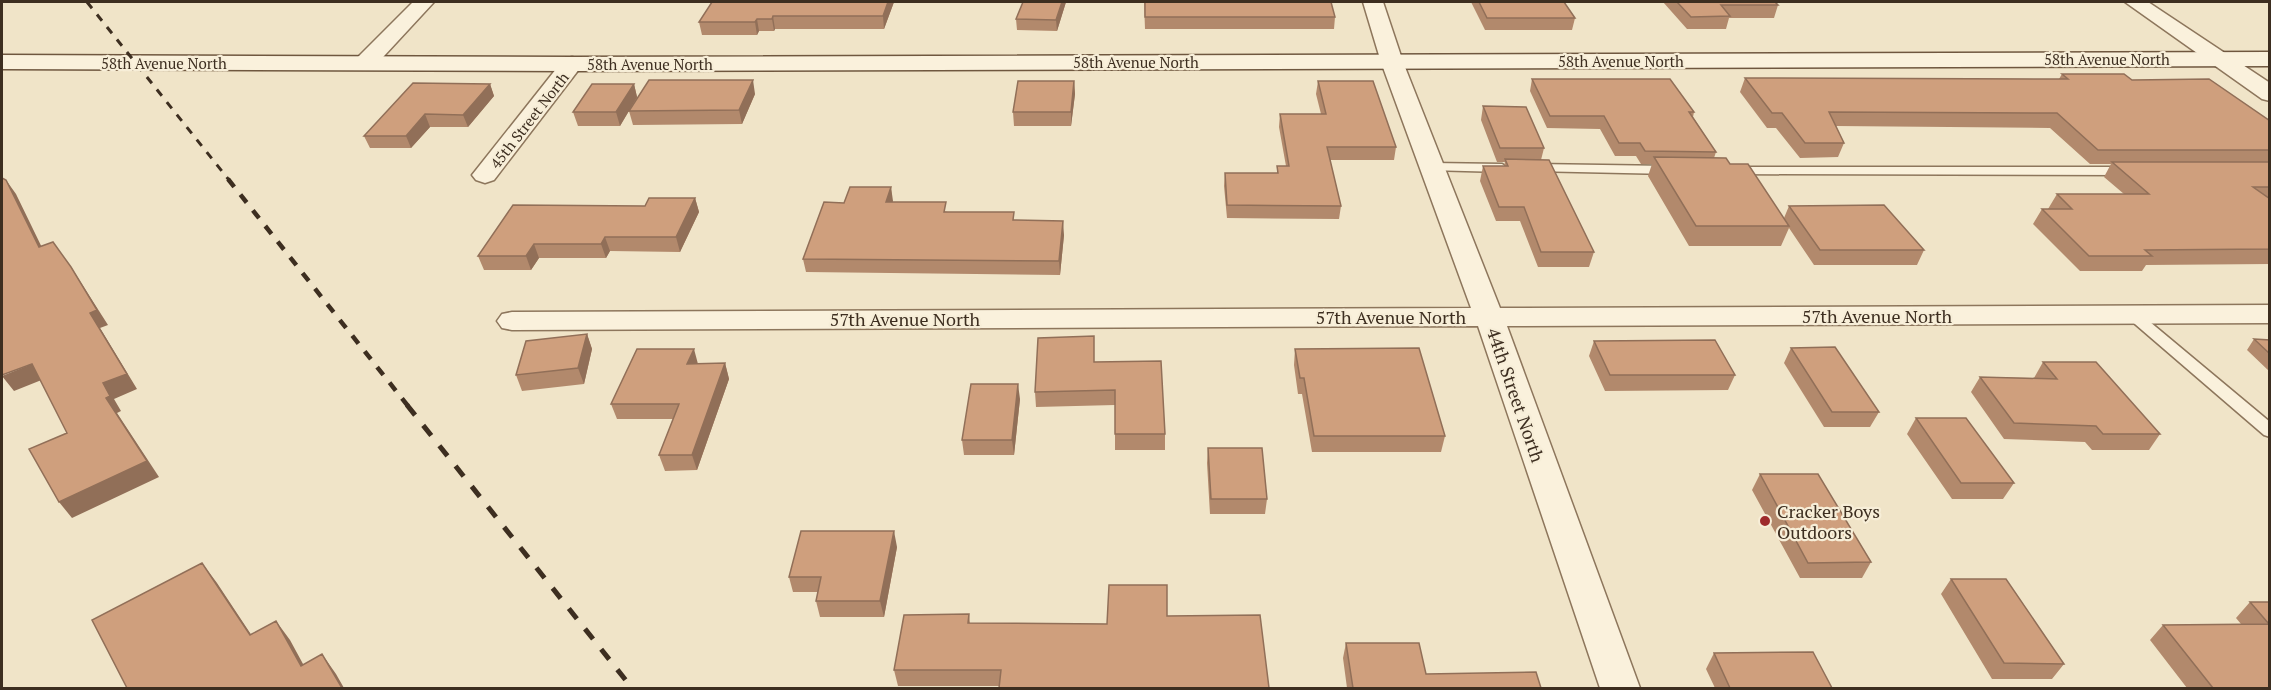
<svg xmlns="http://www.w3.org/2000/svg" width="2271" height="690" font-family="'PT Serif',serif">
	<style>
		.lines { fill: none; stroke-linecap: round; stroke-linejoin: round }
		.lane-casing { stroke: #8d765c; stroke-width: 3 }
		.street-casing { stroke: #8d765c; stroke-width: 3 }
		.secondary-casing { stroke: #6f573f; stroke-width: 3 }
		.lane { fill: #faf1dc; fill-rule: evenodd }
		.street { fill: #faf1dc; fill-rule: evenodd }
		.secondary { fill: #faf1dc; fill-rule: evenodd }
		.rail-far2 { stroke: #3d2e20; stroke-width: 3; stroke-dasharray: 8 8; stroke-linecap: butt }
		.rail-far1 { stroke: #3d2e20; stroke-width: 4.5; stroke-dasharray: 10 10; stroke-linecap: butt }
		.rail { stroke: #3d2e20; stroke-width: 5; stroke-dasharray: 13 13; stroke-linecap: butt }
		.wall { fill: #b2896c }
		.shaded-wall { fill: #916f58 }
		.building { fill: #cf9f7d; stroke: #916f58; stroke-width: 1.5 }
		.poi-dot { fill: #9e2a2b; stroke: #f7eed8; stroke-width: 2 }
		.labels { text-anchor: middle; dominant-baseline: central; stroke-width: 4.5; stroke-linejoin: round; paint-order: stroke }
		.far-street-label { font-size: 15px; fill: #3d2e20; stroke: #f7eed8 }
		.street-label { font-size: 18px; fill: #3d2e20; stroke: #f7eed8 }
		.poi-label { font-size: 18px; fill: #3d2e20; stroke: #f7eed8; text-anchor: start }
	</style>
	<rect width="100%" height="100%" fill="#f0e4c8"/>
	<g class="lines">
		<defs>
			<path id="lane" d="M1432 163 1502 164 1508 168 1502 172 1428 170 1426 167Z
				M1535 164 1670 166 1676 170 1670 174 1531 171V165Z
				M1733 167H2126L2132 171 2126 175 1729 174V168Z
				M2133 310 2138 312 2270 422V437L2264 435 2128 318 2126 315 2128 312Z"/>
			<path id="street" d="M413 2H434L372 69H356L353 64 356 59Z
				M1363 2H1383L1403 62 1500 308 2270 305V323L1507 326 1640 688H1600L1478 326 512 330 502 328 497 321 502 314 512 312 1471 308 1381 62Z
				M2125 2H2148L2270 83V101L2262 99Z
				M572 57 580 59 583 64 494 180 485 183 476 180 472 175 476 170 564 59Z"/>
			<path id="secondary" d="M2270 52V66L572 71 2 69V55L572 57Z"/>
		</defs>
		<use href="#lane" class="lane-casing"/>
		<use href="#street" class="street-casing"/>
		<use href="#secondary" class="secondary-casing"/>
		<use href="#lane" class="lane"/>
		<use href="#street" class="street"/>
		<use href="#secondary" class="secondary"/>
		<path class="rail-far2" d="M87 2 229 180"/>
		<path class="rail-far1" d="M228 179 408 406"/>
		<path class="rail" d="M407 405 632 688"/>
	</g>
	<path class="wall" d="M712 2H894L884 29H775L774 31H759L757 35H702L699 22Z
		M1066 2 1057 31 1017 30 1016 19Z
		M1144 2 1335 17 1334 29H1145Z
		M1471 2H1564L1575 18 1572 30H1485Z
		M1663 2H1775L1778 5 1774 18H1729L1726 29H1687Z
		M2062 74 2132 80 2270 121V264L2146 265 2142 271H2080L2033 224 2042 209H2048L2057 194H2124L2104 177 2111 164H2090L2050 128 1836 126 1844 143 1838 157 1800 158 1776 128H1767L1740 92 1745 78 2059 79Z
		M1532 79 1694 112 1693 117 1716 152 1714 158 1730 164 1784 218 1789 206 1924 250 1917 265H1814L1789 228 1781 246H1689L1648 176 1652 164H1641L1636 156H1615L1600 129 1547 128 1530 91Z
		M1074 81 1075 94 1071 126H1014L1013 112Z
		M1318 81 1396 147 1394 160H1330L1341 206 1339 219 1227 218 1224 186 1225 173H1277V166H1286L1279 127 1280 114H1321L1316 94Z
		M490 84 494 96 468 127H430L411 148H370L364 136Z
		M634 84 637 97 755 94 742 124 633 125 629 111 620 126H578L573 112Z
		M1483 106 1544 148 1541 160 1594 252 1589 267H1538L1520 221H1496L1480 181 1483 166H1504L1505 162H1497L1481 120Z
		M891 187 892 202 948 212 1015 220 1064 235 1060 275 806 272 803 259 844 203Z
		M695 198 699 212 680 252 610 251 606 258H539L531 270H484L478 256 645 206Z
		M587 334 592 349 584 384 522 391 516 375Z
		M2254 339 2270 340V372L2247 350Z
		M1594 341 1735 375 1728 390 1605 391 1589 356Z
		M1791 348 1879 412 1870 427H1824L1784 363Z
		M1295 349 1445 436 1441 452H1312L1302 394H1298L1294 365Z
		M1094 362 1165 434V450H1115V405L1036 407 1035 392Z
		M2043 362 2160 434 2149 450H2092L2085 442 2004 439 1971 392 1980 377 2034 378Z
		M725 363 729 379 697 470 665 471 659 455 673 419H617L611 404 698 364Z
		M1020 399 1014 455H964L962 440Z
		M1916 418 2014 483 2003 499H1952L1907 434Z
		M1208 448 1267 499 1265 514H1210L1207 463Z
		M1760 474 1871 562 1862 578H1800L1752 490Z
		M897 547 884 617H820L816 601 818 592H793L789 577Z
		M1951 579 2064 664 2052 679H1992L1941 594Z
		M2250 602H2270V688H2187L2150 640 2163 625 2241 624 2236 618Z
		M969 614 970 623 1107 624 1167 616 999 686H898L894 670Z
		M1346 643 1426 674 1541 688H1347L1343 658Z
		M1714 653 1832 688H1715L1706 669Z"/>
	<path class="shaded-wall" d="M888 2H894L884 29 883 16Z
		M1062 2H1066L1057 31 1056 20Z
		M773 16 775 29 774 31 772 19Z
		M757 19 759 31 757 35 755 22Z
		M753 80 755 94 742 124 739 110Z
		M1074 81 1075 94 1071 126V112Z
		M490 84 494 96 468 127 463 115Z
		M634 84 637 97 620 126 616 112Z
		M425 114 430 127 411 148 406 136Z
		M6 180 16 194 49 262 39 247Z
		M891 187 893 201 888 216 886 202Z
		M695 198 699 212 680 252 676 237Z
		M1063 221 1064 235 1060 275 1059 261Z
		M605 237 610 251 606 258 601 244Z
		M534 244 539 258 531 270 526 256Z
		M71 267 108 325 100 328 137 389 114 399 121 411 117 413 159 477 72 518 59 502 106 398 90 313Z
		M587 334 592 349 584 384 578 368Z
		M694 349 698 364H687Z
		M725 363 729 379 697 470 692 455Z
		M32 364 44 379 14 391 2 376Z
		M1018 384 1020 399 1014 455 1012 440Z
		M894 531 897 547 884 617 880 601Z
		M202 563 217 583 264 654 250 635Z
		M276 621 290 640 315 686 301 666Z
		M322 654 336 674 344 688H342Z"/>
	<path class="building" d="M712 2H888L883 16H773L772 19H757L755 22H699Z
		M1023 2H1062L1056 20 1016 19Z
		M1145 2H1331L1335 17H1145Z
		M1479 2H1564L1575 18H1487Z
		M1677 2H1775L1778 5H1721L1730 16 1691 17Z
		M2062 74H2124L2132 80 2209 79 2270 121V150H2098L2057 113 1829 112 1844 143H1805L1782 113H1772L1745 78 2068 79Z
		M1532 79H1670L1694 112H1689L1716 152 1645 151 1640 143H1619L1604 116H1550Z
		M649 80H753L739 110 629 111Z
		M1018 81H1074L1071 112H1013Z
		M1318 81H1373L1396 147H1327L1341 206 1227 205 1225 173H1278L1277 166H1289L1280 114H1326Z
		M413 83 490 84 463 115 425 114 406 136H364Z
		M592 84H634L616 112H573Z
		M1483 106 1526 107 1544 148H1500Z
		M1654 157 1726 158 1730 164H1748L1789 226H1696Z
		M1505 159 1549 160 1594 252H1541L1524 207H1499L1483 166H1508Z
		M2112 162H2270V187H2253L2270 199V249L2145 250 2152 256H2089L2042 209H2072L2057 194H2149Z
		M2 178 6 180 39 247 53 242 71 267 97 310 90 313 127 374 103 383 110 396 106 398 147 461 59 502 29 449 67 433 32 364 2 375Z
		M850 187H891L886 202H946L944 212H1014L1013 220 1063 221 1059 261 803 259 824 202 844 203Z
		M649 198H695L676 237H605L601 244H534L526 256H478L513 205 645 206Z
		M1884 205 1924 250H1820L1789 206Z
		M587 334 578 368 516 375 526 341Z
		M1094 336V362L1161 361 1165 434H1115V390L1035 392 1038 338Z
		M2254 339 2270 340V354Z
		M1715 340 1735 375H1610L1594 341Z
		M1835 347 1879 412H1832L1791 348Z
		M1419 348 1445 436H1314L1304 378H1300L1295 349Z
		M637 349H694L687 364 725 363 692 455H659L679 404H611Z
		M2043 362H2096L2160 434H2103L2096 426 2014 423 1980 377 2057 379Z
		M971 384H1018L1012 440H962Z
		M1916 418H1966L2014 483H1961Z
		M1208 448H1262L1267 499H1211Z
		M1760 474H1818L1871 562 1808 563Z
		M801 531H894L880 601H816L821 577H789Z
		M202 563 250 635 276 621 301 666 322 654 342 688H127L92 620Z
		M1951 579H2006L2064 664 2004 663Z
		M1109 585H1167V616L1260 615 1269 688H999L1001 670H894L904 615 969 614 968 623 1107 624Z
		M2250 602H2270V688H2213L2163 625 2269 624Z
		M1346 643H1419L1426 674 1536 672 1541 688H1353Z
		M1813 652 1832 688H1730L1714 653Z"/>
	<circle class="poi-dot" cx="1765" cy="521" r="6"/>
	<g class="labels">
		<g class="far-street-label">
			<text x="2107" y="59">58th Avenue North</text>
			<text x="1621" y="61">58th Avenue North</text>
			<text x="1136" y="62">58th Avenue North</text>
			<text x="164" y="63">58th Avenue North</text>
			<text x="650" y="64">58th Avenue North</text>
			<text transform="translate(529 120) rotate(-52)">45th Street North</text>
		</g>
		<g class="street-label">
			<text x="1877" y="316">57th Avenue North</text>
			<text x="1391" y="317">57th Avenue North</text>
			<text x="905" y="319">57th Avenue North</text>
			<text transform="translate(1516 395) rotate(71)">44th Street North</text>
		</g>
		<g class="poi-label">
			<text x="1777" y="511">Cracker Boys<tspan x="1777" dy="21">Outdoors</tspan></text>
		</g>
	</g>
	<rect width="2271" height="690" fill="none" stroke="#3d2e20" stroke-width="6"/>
</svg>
